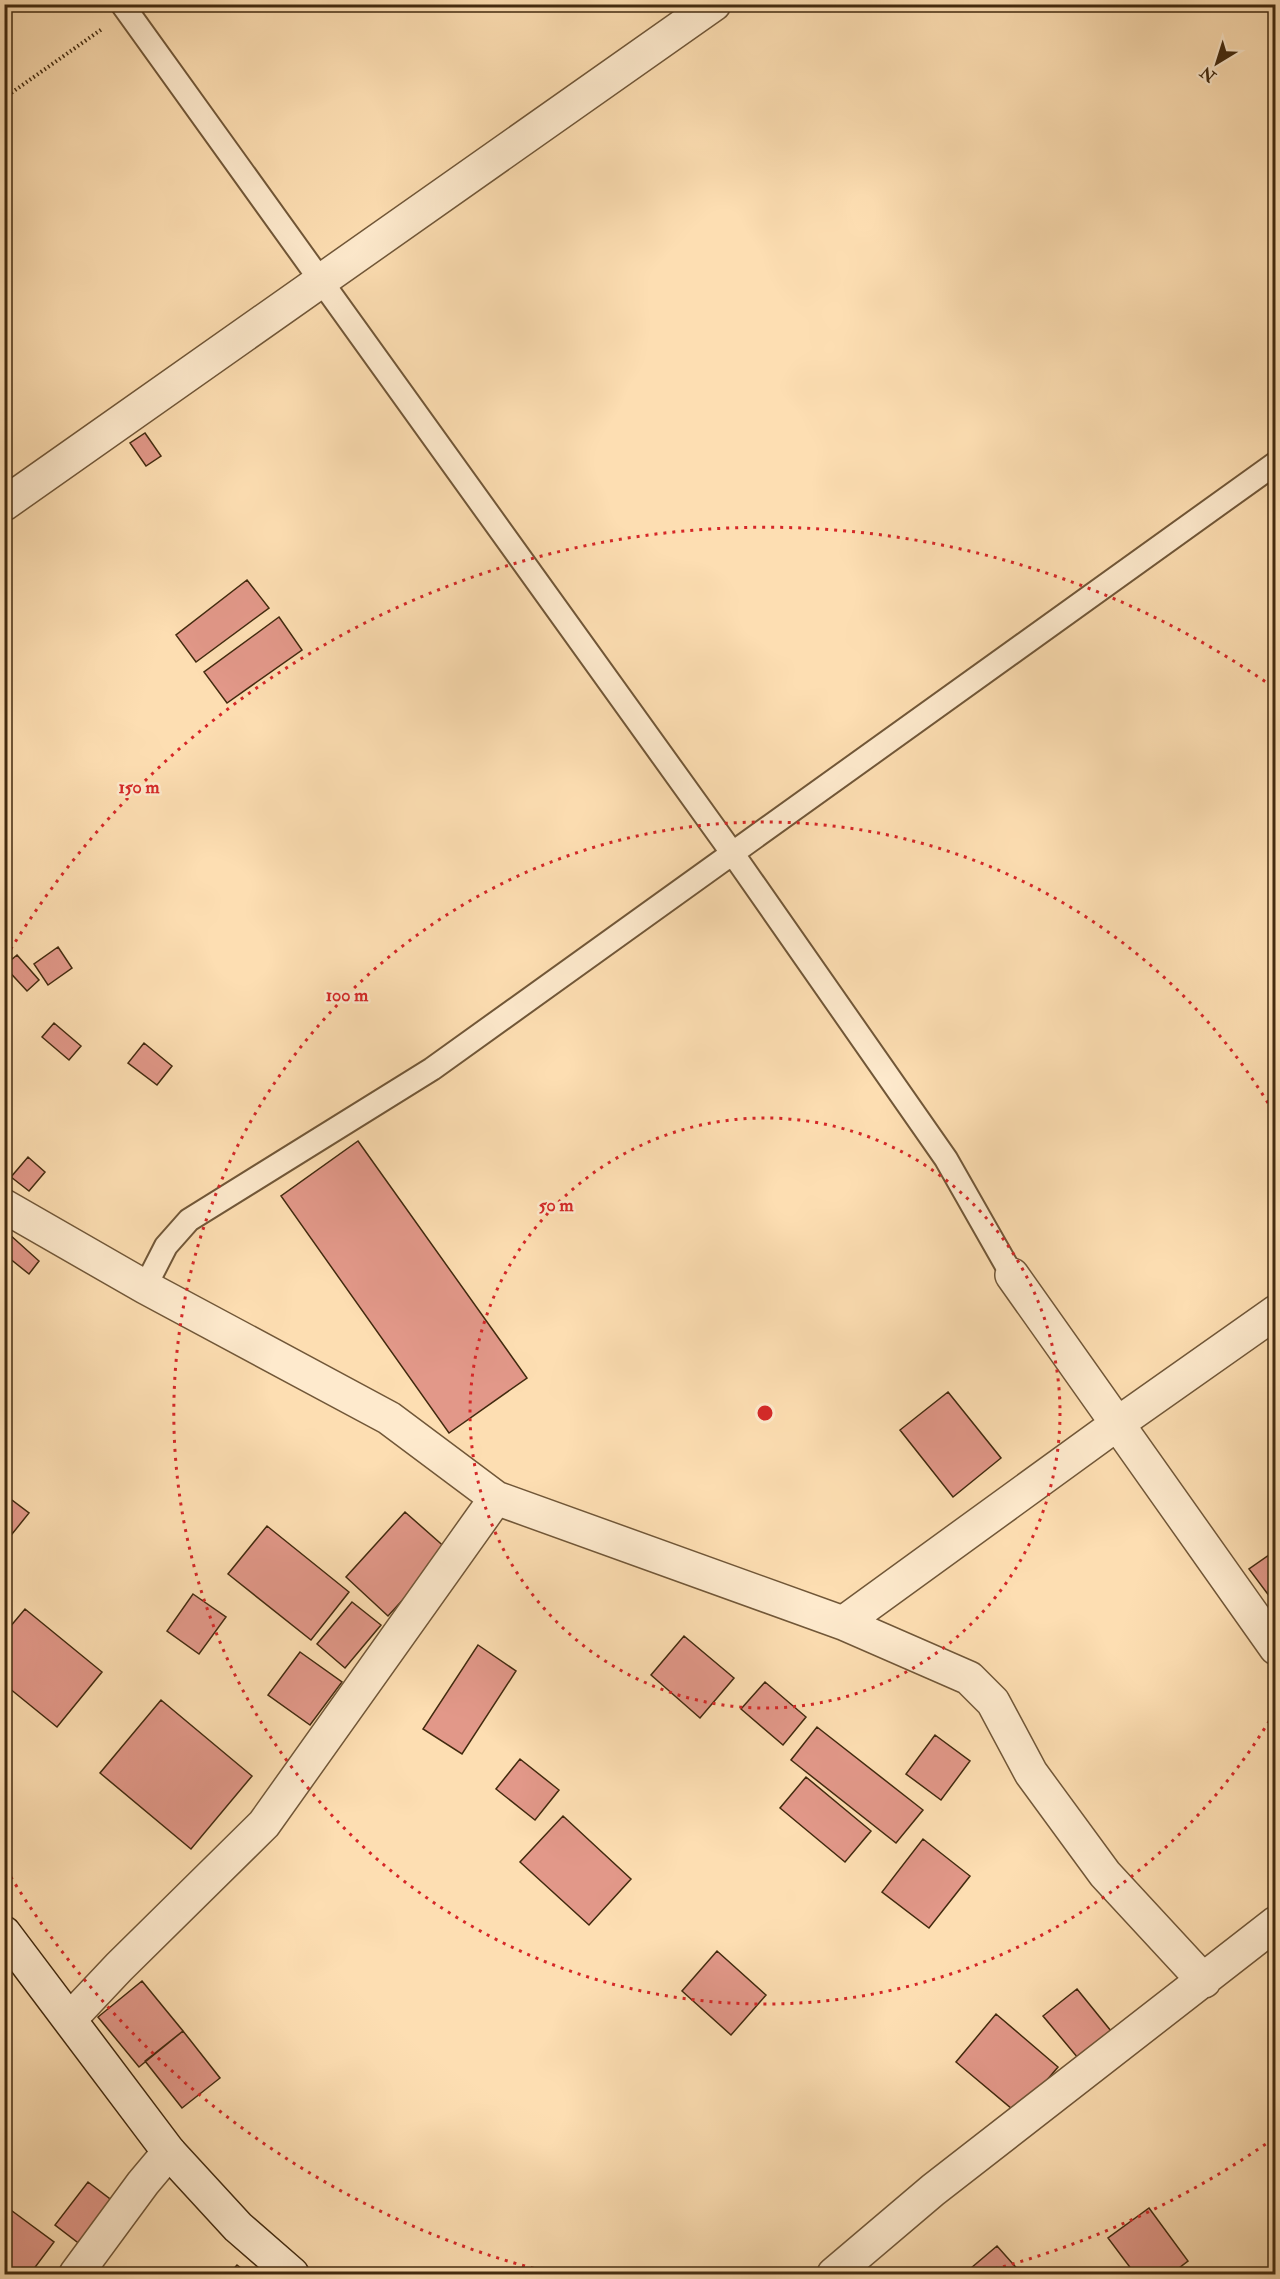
<svg xmlns="http://www.w3.org/2000/svg" width="1280" height="2279" font-family="'IM FELL Double Pica',serif">
	<style>
		.building { fill: #e29889; stroke: #422a0f; stroke-width: 1.5 }
		.lines { fill: none; stroke-linecap: round; stroke-linejoin: round }
		.lane-casing { stroke: #715738; stroke-width: 26 }
		.street-casing { stroke: #715738; stroke-width: 36 }
		.secondary-casing { stroke: #422a0f; stroke-width: 36 }
		.path { stroke: #422a0f; stroke-width: 4; stroke-dasharray: 1.5 3; stroke-linecap: butt }
		.lane { stroke: #feeacd; stroke-width: 22 }
		.street { stroke: #feeacd; stroke-width: 33 }
		.secondary { stroke: #feeacd; stroke-width: 33 }
		.ring { fill: none; stroke: #d62828; stroke-width: 3; stroke-dasharray: 3 6 }
		.centre { fill: #d62828; stroke: #feeacd; stroke-width: 3 }
		.ring-label { font-size: 18px; text-anchor: middle; font-weight: bold; fill: #d62828; stroke: #feeacd; stroke-width: 5; stroke-linejoin: round; paint-order: stroke }
	</style>
	<rect width="100%" height="100%" fill="#fddeb2"/>
	<filter id="stains"><feTurbulence type="fractalNoise" baseFrequency=".00333" numOctaves="4"/><feColorMatrix values="0 0 0 0 .2 0 0 0 0 .09 0 0 0 0 .02 0 0 0 .5 -.17"/></filter>
	<radialGradient id="worn" r=".72"><stop offset=".6" stop-color="#630" stop-opacity="0"/><stop offset="1" stop-color="#630" stop-opacity=".3"/></radialGradient>
	<path class="building" d="M145 433 161 456 146 466 130 443Z
		M247 580 269 608 196 662 176 635Z
		M279 617 302 650 227 703 204 672Z
		M58 947 72 968 48 985 34 964Z
		M17 955 39 980 27 991 4 966Z
		M54 1023 81 1046 69 1060 42 1037Z
		M144 1043 172 1066 157 1085 128 1063Z
		M358 1141 527 1378 449 1433 281 1196Z
		M28 1157 45 1172 29 1191 11 1177Z
		M9 1234 39 1261 29 1274 4 1254V1239Z
		M948 1392 1001 1458 953 1497 900 1430Z
		M4 1494 29 1513 4 1544Z
		M405 1512 448 1550 388 1616 346 1577Z
		M267 1526 349 1592 311 1640 228 1574Z
		M1276 1550V1605L1249 1569Z
		M193 1594 226 1617 199 1654 167 1631Z
		M352 1602 381 1625 345 1668 317 1644Z
		M25 1609 102 1672 57 1727 4 1684V1634Z
		M684 1636 734 1678 700 1718 651 1675Z
		M478 1645 516 1671 462 1754 423 1729Z
		M300 1652 342 1682 310 1725 268 1695Z
		M765 1682 806 1717 783 1745 741 1709Z
		M161 1700 252 1776 191 1849 100 1773Z
		M817 1727 923 1810 896 1843 791 1760Z
		M935 1735 970 1761 941 1800 906 1774Z
		M520 1759 559 1790 535 1820 496 1789Z
		M806 1777 871 1831 845 1862 780 1808Z
		M563 1816 631 1879 589 1925 520 1862Z
		M923 1839 970 1876 929 1928 882 1892Z
		M717 1951 766 1995 731 2035 682 1991Z
		M142 1981 183 2031 139 2067 98 2017Z
		M1077 1989 1111 2031 1078 2058 1043 2016Z
		M996 2014 1058 2067 1018 2114 956 2062Z
		M183 2031 220 2078 182 2108 145 2061Z
		M88 2182 114 2202 81 2245 55 2225Z
		M4 2205 54 2242 30 2274H4Z
		M1149 2208 1188 2261 1171 2274H1135L1108 2238Z
		M997 2246 1022 2274H964Z
		M237 2265 249 2274H229Z"/>
	<g class="lines">
		<defs>
			<path id="lane" d="M122 4 733 854 946 1159 1012 1275
				M145 1287 166 1246 189 1220 432 1069 1276 463"/>
			<path id="street" d="M4 504 714 4
				M4 1206 145 1287 389 1418 496 1498 843 1623 969 1678 993 1702 1031 1773 1105 1874 1204 1981
				M1012 1275 1276 1648
				M843 1623 1117 1424 1276 1312
				M70 2019 119 1967 264 1824 496 1498
				M76 2274 143 2183 169 2152
				M834 2274 933 2190 1276 1923"/>
			<path id="secondary" d="M4 1933 169 2152 238 2227 292 2274"/>
		</defs>
		<use href="#lane" class="lane-casing"/>
		<use href="#street" class="street-casing"/>
		<use href="#secondary" class="secondary-casing"/>
		<path class="path" d="M4 98 102 29"/>
		<use href="#lane" class="lane"/>
		<use href="#street" class="street"/>
		<use href="#secondary" class="secondary"/>
	</g>
	<g class="ring">
		<circle cx="765" cy="1413" r="295"/>
		<path d="M1274 1713A591 591 0 1 1 1274 1113"/>
		<path d="M1273 2139A886 886 0 0 1 979 2273M551 2273A886 886 0 0 1 6 1869M6 957A886 886 0 0 1 1273 687"/>
	</g>
	<circle cx="765" cy="1413" r="9" class="centre"/>
	<g class="ring-label">
		<text x="139" y="793">150 m</text>
		<text x="347" y="1001">100 m</text>
		<text x="556" y="1211">50 m</text>
	</g>
	<rect width="1280" height="2279" fill="none" stroke="#fddeb2" stroke-width="24"/>
	<rect x="6" y="6" width="1268" height="2267" fill="none" stroke="#422a0f" stroke-width="3"/>
	<rect x="12" y="12" width="1256" height="2255" fill="none" stroke="#422a0f" stroke-width="1.5"/>
	<g transform="translate(1217 63) rotate(218)" stroke="#feeacd" stroke-width="4.5" paint-order="stroke">
	<path d="M0-4.5L10 22L0 15L-10 22Z" fill="#422a0f"/>
	<text y="-9" font-size="16" font-weight="bold" text-anchor="middle" fill="#422a0f">N</text>
	</g>
	<rect width="100%" height="100%" filter="url(#stains)"/>
	<rect width="100%" height="100%" fill="url(#worn)"/>
</svg>
